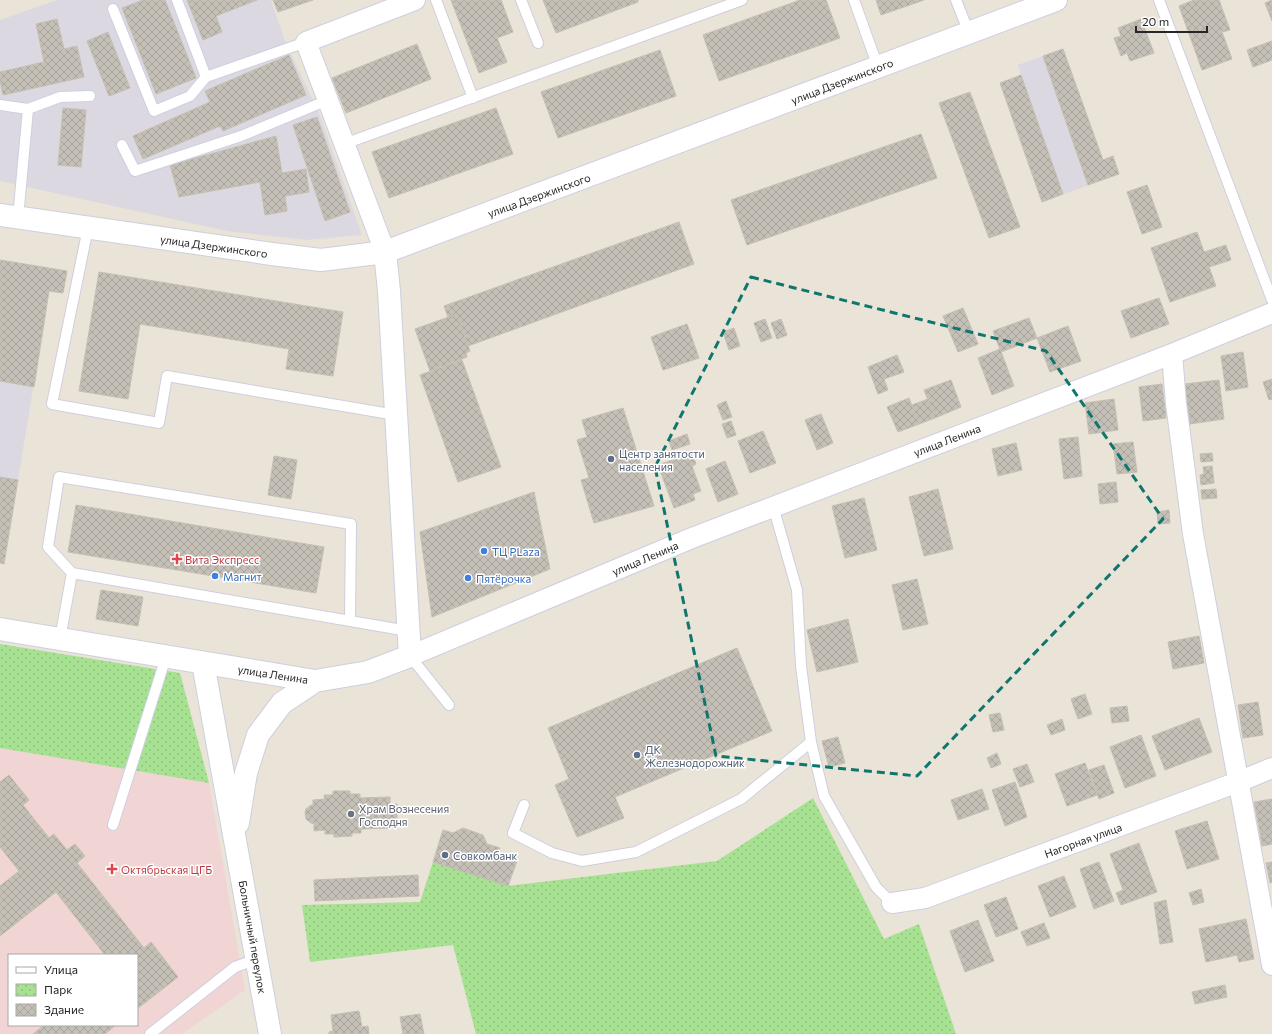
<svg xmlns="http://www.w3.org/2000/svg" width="1272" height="1034" font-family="Commissioner,sans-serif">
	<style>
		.industrial { fill: #dcd8e1 }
		.medical { fill: #f1d5d4; fill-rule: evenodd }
		.park { fill: url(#park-dots) }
		.building { fill: url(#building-cross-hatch); stroke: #c4bfb1 }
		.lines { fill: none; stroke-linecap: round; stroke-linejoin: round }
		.lane-casing { stroke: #cdcfe0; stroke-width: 12 }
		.street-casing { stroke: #cdcfe0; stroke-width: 22 }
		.secondary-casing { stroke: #cdcfe0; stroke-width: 24 }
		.lane { stroke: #fff; stroke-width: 10 }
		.street { stroke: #fff; stroke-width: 20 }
		.secondary { stroke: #fff; stroke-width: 22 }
		.marked { fill: none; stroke: #0f766e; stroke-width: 3; stroke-dasharray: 8 5; stroke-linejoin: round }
		.service-dot { fill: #5c6f8a; stroke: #fff; stroke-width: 1.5 }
		.shop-dot { fill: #3f7fe0; stroke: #fff; stroke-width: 1.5 }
		.health-dot { fill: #e0444e; stroke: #fff; stroke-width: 1.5 }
		.worship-dot { fill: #6b7280; stroke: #fff; stroke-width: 1.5 }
		.labels { text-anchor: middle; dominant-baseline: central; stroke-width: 3; stroke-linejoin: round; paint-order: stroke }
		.street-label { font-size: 11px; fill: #262626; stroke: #fff }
		.service-label { font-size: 11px; fill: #4e5e75; stroke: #fff; text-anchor: start }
		.shop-label { font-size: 11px; fill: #366cbe; stroke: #fff; text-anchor: start }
		.health-label { font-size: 11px; fill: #be3a42; stroke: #fff; text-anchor: start }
		.worship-label { font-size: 11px; fill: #5b616d; stroke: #fff; text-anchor: start }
	</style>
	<defs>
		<pattern id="park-dots" width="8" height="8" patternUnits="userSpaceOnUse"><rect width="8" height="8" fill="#a7e192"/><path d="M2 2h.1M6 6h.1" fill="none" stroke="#90c17e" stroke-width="1.8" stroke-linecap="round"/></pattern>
		<pattern id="building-cross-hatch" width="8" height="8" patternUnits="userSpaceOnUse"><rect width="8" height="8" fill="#c5c0b7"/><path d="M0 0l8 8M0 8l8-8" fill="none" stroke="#a9a59d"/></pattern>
	</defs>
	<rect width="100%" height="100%" fill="#eae3d7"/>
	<path class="industrial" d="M57 0H271L285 41 319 113 362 235 306 240 227 231 0 181V20Z
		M1063 49 1102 160 1113 156 1119 174 1042 202 1000 83 1021 75 1018 65Z
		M0 260 67 271 63 293 49 291 18 480 0 477Z"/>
	<path class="medical" d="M0 748 209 783 245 990 182 1034H0ZM9 955H137V1025H9Z"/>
	<path class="park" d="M0 644 180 673 209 783 0 748Z
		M813 798 884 939 919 924 956 1034H476L453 945 310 962 302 905 420 902 433 862 508 886 717 861Z"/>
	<path class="building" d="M143 0H165L196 78 156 94 122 8Z
		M187 0H257L216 16 222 32 203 40Z
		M273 0H313L278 12Z
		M451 0H501L513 32 497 38 507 62 479 73Z
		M543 0H638V2L556 33Z
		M800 0H826L840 38 719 81 703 35Z
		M876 0H924L881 15Z
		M1194 0H1219L1230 30 1222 32 1232 59 1202 70 1179 6Z
		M1272 0V21L1265 3Z
		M57 19 64 49 77 46 84 77 3 95 0 81V72L44 62 36 24Z
		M1141 19 1154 53 1130 61 1127 53 1121 56 1114 38 1121 36 1118 28Z
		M108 32 130 88 109 96 87 41Z
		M1272 41V60L1253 67 1247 50Z
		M417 44 431 79 346 113 332 78Z
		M1063 49 1103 160 1113 156 1119 174 1088 185 1043 56Z
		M660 50 676 96 558 138 541 92Z
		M289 55 306 95 223 131 220 126 143 159 133 136 210 102 205 91Z
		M1021 75 1063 194 1042 202 1000 83Z
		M970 92 1020 227 989 238 939 103Z
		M63 108 86 110 81 167 58 165Z
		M496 108 513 154 389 198 372 152Z
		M317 117 350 212 325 221 293 125Z
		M921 134 937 178 747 245 731 200Z
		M276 136 282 173 306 169 309 192 285 196 287 211 265 215 260 182 179 197 170 165Z
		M1147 185 1162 227 1142 234 1127 192Z
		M679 222 694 264 468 346 457 314 448 317 444 306Z
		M1197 232 1204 252 1226 245 1231 260 1209 267 1216 286 1170 302 1151 248Z
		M0 260 67 271 63 293 49 291 34 387 0 381Z
		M99 272 343 312 333 376 286 369 289 349 140 324 128 399 79 391Z
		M1159 298 1169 324 1131 338 1121 311Z
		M963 308 978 344 958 352 943 316Z
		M457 314 470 351 466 353 467 357 430 371 415 329Z
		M1029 318 1037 338 1001 352 993 331Z
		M765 319 772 338 761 342 754 323Z
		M781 319 787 335 777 339 771 323Z
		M687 324 699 358 663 370 651 337Z
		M1068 326 1081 361 1050 372 1037 338Z
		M734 328 740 346 729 350 723 332Z
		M1000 349 1014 386 992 395 978 358Z
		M1243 352 1248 387 1226 391 1221 356Z
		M897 355 904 372 884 379 888 390 878 394 868 367Z
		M462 360 501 467 458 482 420 375Z
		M1272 379V399L1269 400 1263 382Z
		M951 380 961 407 935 418 924 390Z
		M1219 380 1224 419 1190 424 1185 384Z
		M1162 384 1166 418 1143 421 1139 387Z
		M909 398 919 424 898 432 887 407Z
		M928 399 935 418 919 424 912 405Z
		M1114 399 1118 430 1089 434 1085 403Z
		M726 401 732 417 723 420 717 405Z
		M623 408 654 506 594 523 581 480 589 478 577 440 587 437 582 420Z
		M821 414 833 443 817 450 805 420Z
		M731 421 736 435 727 438 722 424Z
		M763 431 776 463 750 473 738 441Z
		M687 434 690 444 672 450 669 441Z
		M1078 437 1082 476 1064 479 1059 439Z
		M1133 442 1137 472 1117 474 1113 444Z
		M1016 443 1022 470 998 476 992 449Z
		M692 453 696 464 692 466 701 491 693 494 695 500 674 508 658 465Z
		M1212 453 1213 461 1201 462 1200 454Z
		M274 456 297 460 291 499 268 495Z
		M725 461 738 494 718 502 706 469Z
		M1212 466 1214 483 1201 485 1200 475 1204 474 1203 467Z
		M0 477 18 480 4 564 0 563Z
		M1116 482 1118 502 1100 504 1098 484Z
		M938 489 953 549 924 556 909 497Z
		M1216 489 1217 498 1202 499 1201 490Z
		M534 492 550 569 432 617 420 532Z
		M864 498 877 550 845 558 832 506Z
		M76 505 324 547 316 593 68 552Z
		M1169 510 1170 523 1158 524 1157 512Z
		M917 579 928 624 903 630 892 585Z
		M101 590 143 597 138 626 96 619Z
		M848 619 858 662 817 672 807 630Z
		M1199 636 1204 663 1173 669 1168 642Z
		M737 648 772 731 615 797 624 818 577 837 555 785 569 779 548 728Z
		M1085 694 1092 714 1078 719 1071 699Z
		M1258 702 1263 735 1243 738 1238 705Z
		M1127 706 1129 721 1112 723 1110 708Z
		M1000 713 1004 730 993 732 989 715Z
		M1199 718 1212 752 1165 770 1152 736Z
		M1062 719 1065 730 1051 735 1047 725Z
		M1141 735 1156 776 1125 788 1110 747Z
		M838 737 845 763 829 767 822 741Z
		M997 753 1001 764 991 768 987 758Z
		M1085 763 1097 795 1067 806 1055 774Z
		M1027 764 1034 782 1020 787 1013 769Z
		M1104 765 1114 793 1099 799 1089 770Z
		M9 775 29 800 23 805 49 838 54 834 67 850 75 844 85 856 77 863 144 948 151 942 178 977 137 1009V955H105L56 892 0 936V886L19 871 0 847V782Z
		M1015 782 1027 817 1005 826 992 790Z
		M982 789 989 809 958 820 951 800Z
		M333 791H350V794H360V798L390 797V805L397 804V822H391V828L361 829V833H352V836L334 837V834H325V830L314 831V824L311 823 306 819 305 812 306 809 311 805H313V800L325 799 324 795H333Z
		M1272 799V830L1260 833 1254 802Z
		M1207 821 1219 859 1187 869 1175 831Z
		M463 828 483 835 487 844 500 848 498 854 517 861 508 886 433 862 443 830 453 833Z
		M1272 830V844L1262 846 1260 833Z
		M1139 843 1157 892 1121 905 1116 893 1123 890 1110 854Z
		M1099 862 1114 901 1094 909 1080 869Z
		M1272 862V882L1270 883 1266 863Z
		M418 875 419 896 315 901 314 880Z
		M1064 876 1076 907 1050 917 1038 886Z
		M1201 889 1204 902 1193 905 1189 893Z
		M1006 897 1018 929 996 937 984 905Z
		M1166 900 1173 942 1160 944 1154 903Z
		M1246 919 1254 959 1239 962 1237 955 1206 962 1199 929Z
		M978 920 994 961 965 972 950 931Z
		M1044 923 1050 938 1027 946 1021 932Z
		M1225 985 1227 997 1195 1004 1192 992Z
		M359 1011 362 1027 368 1026 369 1034H329V1032L333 1031 331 1015Z
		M420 1014 424 1034H403L400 1017Z
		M44 1025H116L105 1034H33Z"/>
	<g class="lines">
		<defs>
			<path id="lane" d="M177 0 206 77
				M436 0 473 98
				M521 0 538 43
				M854 0 878 67
				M956 0 969 33
				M1159 0 1272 300
				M113 9 154 111 190 96 206 77 306 42
				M0 105 28 109
				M344 144 742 0
				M122 145 135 171 241 136 328 100
				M18 218 28 109 60 97 90 96
				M88 228 52 404 159 423 167 376 396 415
				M773 506 797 590 801 666 811 742 824 796 876 887 892 903
				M72 573 48 547 59 477 351 524 350 620
				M60 639 72 573 408 631
				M410 656 449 705
				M524 805 513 833 552 853 582 861 636 852 741 799 811 742
				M113 825 166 657
				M150 1034 235 967 257 959"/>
			<path id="street" d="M385 252 306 42 415 0
				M1172 354 1176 403 1193 534 1272 965
				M410 656 692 538 1172 354 1272 313
				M892 903 925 898 1238 782 1272 768"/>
			<path id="secondary" d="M0 215 272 254 321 260 385 252 1056 0
				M0 629 315 681 368 672 410 656 389 291 385 252
				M203 663 270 1034
				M238 823 246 773 258 735 282 703 315 681"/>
		</defs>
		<use href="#lane" class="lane-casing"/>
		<use href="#street" class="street-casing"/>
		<use href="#secondary" class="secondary-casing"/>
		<use href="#lane" class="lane"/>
		<use href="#street" class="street"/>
		<use href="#secondary" class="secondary"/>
	</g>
	<path class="marked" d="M751 277 1046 351 1163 519 917 776 716 756 655 467Z"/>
	<g class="service-dot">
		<circle cx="611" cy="459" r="4"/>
		<circle cx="637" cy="755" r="4"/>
		<circle cx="445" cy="855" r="4"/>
	</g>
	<g class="shop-dot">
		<circle cx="484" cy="551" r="4"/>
		<circle cx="215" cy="576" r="4"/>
		<circle cx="468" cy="578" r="4"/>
	</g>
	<g class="health-dot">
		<path d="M175 553h4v4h4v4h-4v4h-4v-4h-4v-4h4z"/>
		<path d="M110 863h4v4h4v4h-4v4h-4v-4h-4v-4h4z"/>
	</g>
	<circle class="worship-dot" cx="351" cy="814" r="4"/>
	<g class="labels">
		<g class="street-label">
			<text transform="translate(842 81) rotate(-21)">улица Дзержинского</text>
			<text transform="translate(539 195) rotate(-20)">улица Дзержинского</text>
			<text transform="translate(214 246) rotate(8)">улица Дзержинского</text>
			<text transform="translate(947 440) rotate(-21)">улица Ленина</text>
			<text transform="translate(645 558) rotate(-23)">улица Ленина</text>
			<text transform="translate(273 674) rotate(9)">улица Ленина</text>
			<text transform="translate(1083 840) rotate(-20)">Нагорная улица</text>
			<text transform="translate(253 937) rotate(80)">Больничный переулок</text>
		</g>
		<g class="service-label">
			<text x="619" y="453">Центр занятости<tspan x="619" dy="13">населения</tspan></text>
			<text x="645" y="749">ДК<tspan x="645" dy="13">Железнодорожник</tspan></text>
			<text x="453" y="855">Совкомбанк</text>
		</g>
		<g class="shop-label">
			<text x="492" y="551">ТЦ PLaza</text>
			<text x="223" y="576">Магнит</text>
			<text x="476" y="578">Пятёрочка</text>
		</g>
		<g class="health-label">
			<text x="185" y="559">Вита Экспресс</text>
			<text x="121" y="869">Октябрьская ЦГБ</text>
		</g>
		<g class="worship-label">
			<text x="359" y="808">Храм Вознесения<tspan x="359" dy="13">Господня</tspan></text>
		</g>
	</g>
	<rect x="8" y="954" width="130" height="72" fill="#ffffff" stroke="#a8a8a8"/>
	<rect x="16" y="967" width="20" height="6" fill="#ffffff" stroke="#a8a8a8"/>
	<text x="44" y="974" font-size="12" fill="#262626">Улица</text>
	<rect x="16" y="984" width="20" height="12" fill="url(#park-dots)" stroke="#a8a8a8"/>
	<text x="44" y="994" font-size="12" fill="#262626">Парк</text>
	<rect x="16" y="1004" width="20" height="12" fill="url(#building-cross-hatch)" stroke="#a8a8a8"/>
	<text x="44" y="1014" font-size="12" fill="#262626">Здание</text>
	<path d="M1136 26v6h71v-6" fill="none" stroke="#262626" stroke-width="2"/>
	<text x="1142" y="26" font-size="12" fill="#262626" stroke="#ffffff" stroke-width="3" paint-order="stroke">20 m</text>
</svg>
